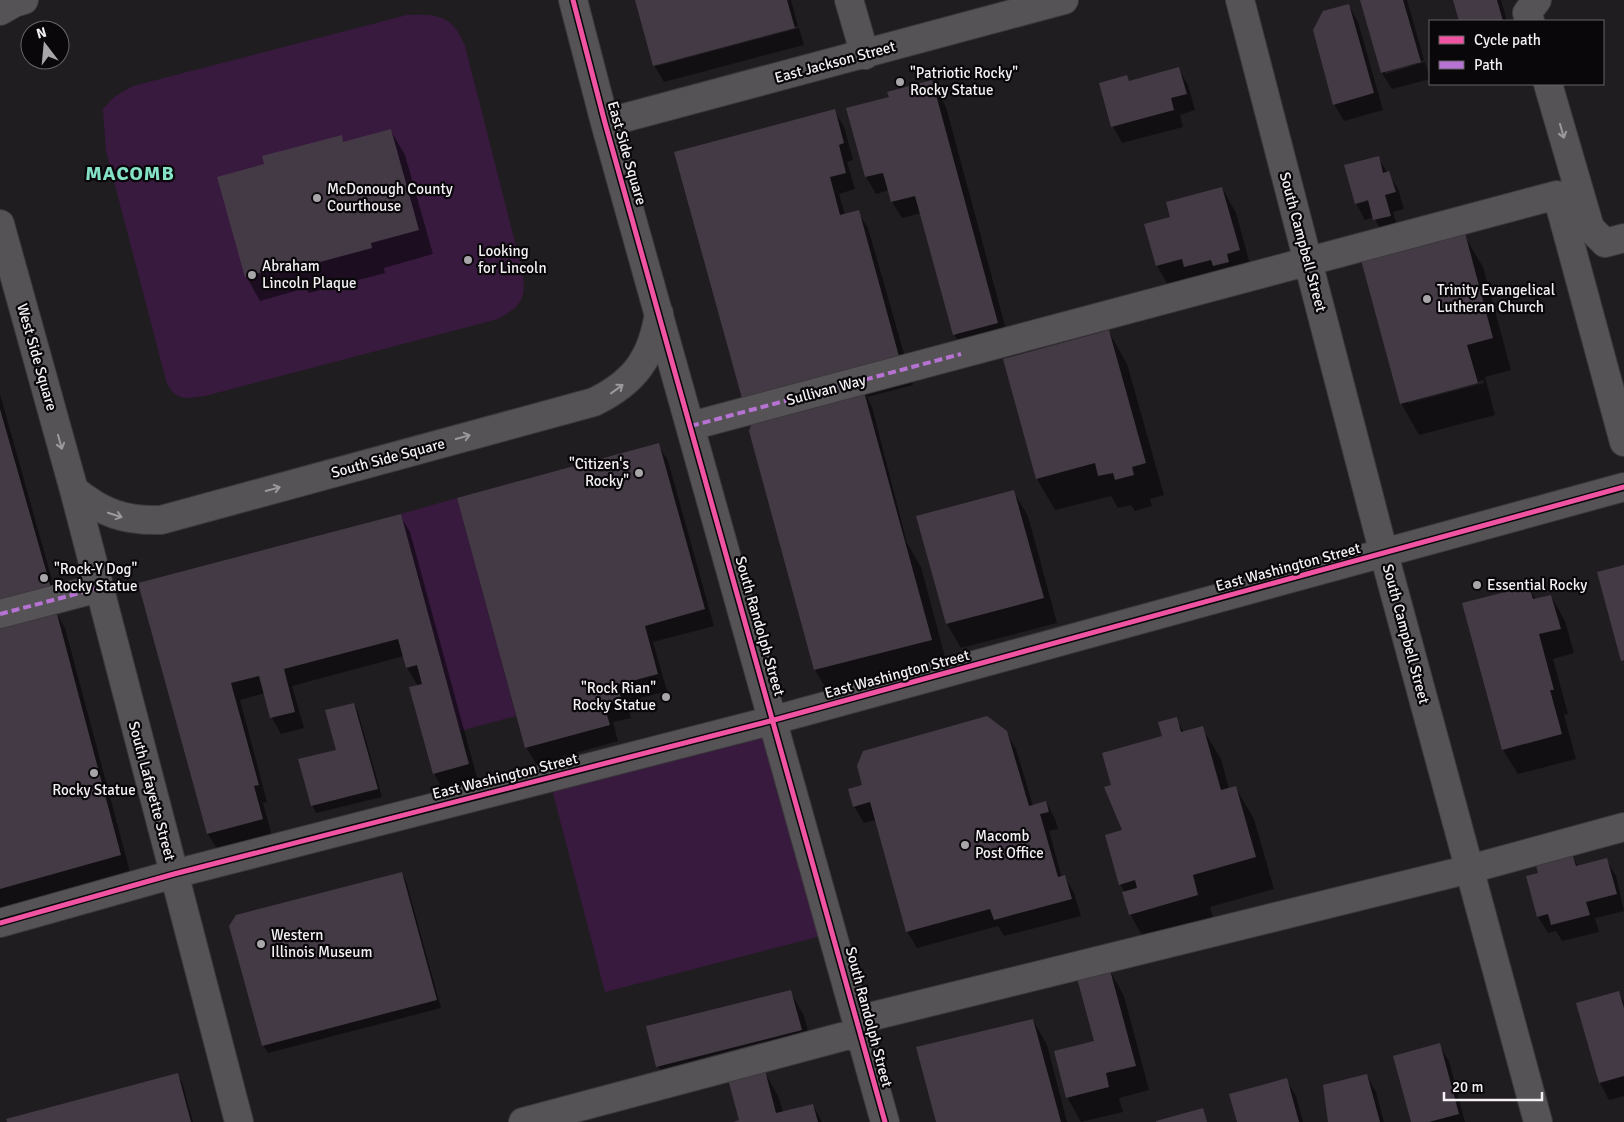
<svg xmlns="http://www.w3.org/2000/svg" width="1624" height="1122" font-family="Signika,sans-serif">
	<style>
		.green { fill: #381a3e }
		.shadow { fill: #0007; fill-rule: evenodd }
		.building { fill: #443a46 }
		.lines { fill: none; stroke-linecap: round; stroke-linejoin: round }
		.minor-casing { stroke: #3c393c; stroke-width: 30 }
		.minor { stroke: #555356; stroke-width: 28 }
		.quiet { stroke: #b673d3; stroke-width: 4; stroke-dasharray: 8 4; stroke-linecap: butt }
		.cycleway-casing { stroke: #09070a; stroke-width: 8 }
		.cycleway { stroke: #f153a3; stroke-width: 5 }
		.oneway { stroke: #9c999d }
		.poi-dot { fill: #a9a6aa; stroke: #09070a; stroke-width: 2 }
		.labels { text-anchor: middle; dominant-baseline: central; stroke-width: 4.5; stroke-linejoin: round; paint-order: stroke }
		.street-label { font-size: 15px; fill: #f3eff3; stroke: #09070a }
		.poi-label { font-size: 15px; fill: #f3eff3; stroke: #09070a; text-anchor: start }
		.district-label { font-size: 20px; font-weight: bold; letter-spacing: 1px; fill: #84e3c6; stroke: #09070a }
	</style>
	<rect width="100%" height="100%" fill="#201d21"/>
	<path class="green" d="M407 15C437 14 453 15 465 46L521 266C527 295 525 304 498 319L205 396C186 398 178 402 167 384L106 151 103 109 114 97 133 86Z
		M457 498 516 716 460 731 401 514Z
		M774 720 833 933 605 992 549 778Z"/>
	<path class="shadow" d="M637 0H791L798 26 657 64V66L799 28 804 45 664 82 654 65Z
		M1361 0H1407L1424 60 1385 71V74L1425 62 1430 79 1392 89 1382 73Z
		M1454 0H1501L1507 21H1460Z
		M1349 6 1358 22 1383 110 1344 121 1334 104Z
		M1178 68 1188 85 1195 110 1180 115 1183 127 1122 143 1113 126 1127 77 1130 82Z
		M932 82 946 107 1011 348 968 359 954 334 921 213 902 218 892 202 889 190 876 194 866 177 847 109 890 98Z
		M834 110 844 127 853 160 847 162 855 189 839 194 845 215 858 212 868 228 913 385 867 397 872 407 907 543 921 567 949 672 834 702 815 670 750 431Z
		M391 131 405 155 433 254 384 268 385 273 309 293 306 288 260 301 246 276 266 165 341 137 344 143Z
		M1378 158 1398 189 1404 209 1393 212 1399 232 1384 236 1374 217 1365 220 1356 203ZM1373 197 1374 199 1358 204V201Z
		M1222 188 1236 213 1253 275 1171 290 1157 266 1172 218Z
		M1464 235 1483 267 1511 370 1485 377 1495 415 1419 435 1401 403ZM1484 380V383L1408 403V401Z
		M1109 332 1127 364 1164 495 1150 499 1152 506 1135 511 1131 505 1118 508 1111 496 1055 510 1037 479Z
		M0 394 59 605 0 622Z
		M658 444 668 461 714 626 653 642 667 691 626 702 631 718 613 722 618 741 536 764 526 747Z
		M1013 491 1028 516 1057 623 961 648 947 624 917 517Z
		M400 515 410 532 478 781 443 790 434 773 418 686 407 668 404 656 292 686 304 728 281 734 272 718 265 693 240 700 267 802 263 803 272 836 218 851 208 834 140 584Z
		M1529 587 1536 600 1551 596 1565 621 1574 653 1553 659 1568 714 1564 715 1576 759 1518 774 1503 750Z
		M56 612 65 628 130 872 0 908V627Z
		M354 704 358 712 382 797 316 813 312 805 337 751Z
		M1176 718 1184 733 1202 728 1221 759 1229 789 1235 787 1254 819 1274 889 1210 907 1216 927 1148 946 1130 914 1125 893 1120 884 1124 831 1113 785 1163 737Z
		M1006 732 1016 749 1033 806 1046 802 1055 819 1058 829 1049 831 1062 878 1065 877 1074 893 1081 916 1004 936 998 926 917 948 907 931 876 820 864 823 854 806 864 786Z
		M1571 854 1578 866 1606 859 1616 876 1624 911 1595 918 1599 932 1562 941 1556 931 1548 933 1538 917 1539 874Z
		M402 873 406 881 441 1008 268 1053 263 1045Z
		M1110 971 1124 996 1149 1090 1119 1098 1123 1112 1081 1122 1067 1097 1096 1042Z
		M790 991 804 1016 815 1055 672 1091 658 1066Z
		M1619 993 1624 1002V1096L1609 1100 1600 1083 1577 1004Z
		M1033 1020 1047 1045 1067 1122H937Z
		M1439 1045 1449 1061 1465 1122H1412Z
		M764 1071 778 1096 783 1112 813 1105 822 1122H736L740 1121Z
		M177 1074 182 1082 193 1122H9Z
		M1367 1076 1376 1092 1384 1122H1331Z
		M1286 1080 1296 1096 1303 1122H1238Z"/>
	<path class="building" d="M635 0H787L795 28 653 66Z
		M1360 0H1403L1421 62 1381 73Z
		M1453 0H1497L1503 21H1459Z
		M1349 4 1374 93 1333 105 1313 30 1323 11Z
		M1179 67 1187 94 1171 98 1174 110 1111 127 1099 83 1127 75 1129 81Z
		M932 80 998 323 953 335 915 196 891 202 883 173 865 177 846 108 889 97 887 92Z
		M835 109 844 143 839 145 846 173 830 177 840 215 859 210 900 360 743 402 674 152Z
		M391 129 419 230 371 243 372 248 294 269 292 264 245 277 217 177 264 164 262 156 342 135 343 142Z
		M1379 156 1383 173 1389 171 1396 192 1385 195 1391 216 1373 220 1368 200 1355 204 1344 165Z
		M1222 187 1240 250 1227 254 1229 262 1213 266 1211 260 1184 267 1182 259 1156 266 1144 224 1170 217 1166 202Z
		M1465 233 1493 338 1467 345 1478 383 1400 404 1361 260Z
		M1109 330 1146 463 1132 467 1134 475 1115 480 1113 473 1098 476 1095 463 1036 479 1003 359Z
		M863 388 932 640 814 670 749 431 753 419Z
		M0 409 51 588 0 602Z
		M659 443 705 609 645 626 658 674 617 685 622 701 604 705 610 725 525 748 457 498Z
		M1014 490 1044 598 946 624 916 516Z
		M401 514 469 764 433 774 409 687 422 684 417 665 406 668 398 639 284 669 295 712 270 718 259 676 231 683 259 785 254 786 263 819 207 834 138 583Z
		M1624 565V660L1621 661 1597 572Z
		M1529 586 1533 599 1551 595 1561 629 1539 634 1554 690H1550L1562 734 1502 750 1462 603Z
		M56 610 121 855 0 889V625Z
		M354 703 378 789 311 806 298 759 336 750 325 710Z
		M987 716 1007 731 1029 806 1046 801 1049 812 1040 814 1058 877 1065 875 1072 899 994 920 990 909 906 932 870 802 853 807 848 789 862 785 857 766 863 751Z
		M1177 717 1181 732 1203 726 1221 790 1236 786 1256 857 1193 875 1198 895 1129 915 1122 892 1137 888 1135 880 1119 885 1105 835 1122 830 1104 787 1111 785 1102 753 1162 736 1158 722Z
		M1572 853 1576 866 1607 858 1617 894 1586 902 1590 915 1551 925 1548 914 1537 917 1526 876 1538 873 1535 862Z
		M402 872 437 1000 262 1046 229 926 236 915Z
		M1110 970 1136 1066 1106 1073 1109 1087 1066 1098 1054 1051 1094 1041 1077 978Z
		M791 990 802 1030 656 1067 646 1026Z
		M1619 991 1624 1008V1076L1599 1083 1576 1003Z
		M1033 1019 1061 1122H936L916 1047Z
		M1440 1043 1459 1114 1429 1122H1411L1393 1056Z
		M765 1070 776 1113 813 1104 818 1122H733L739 1120 728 1079Z
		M178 1073 191 1122H7L6 1119Z
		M1367 1074 1380 1122H1328L1323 1085Z
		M1287 1078 1299 1122H1237L1229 1094Z
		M1203 1108 1207 1122H1156V1121Z"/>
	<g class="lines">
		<defs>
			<path id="minor" d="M573 0 605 123 885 1122
				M849 0 865 55
				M1240 0 1384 554 1538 1122
				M0 11 14 3 24 0
				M1530 21 1527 13 1537 0
				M1548 84 1590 228 1605 243 1624 238
				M605 123 1064 0
				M0 224 74 490 239 1122
				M691 426 1557 195 1624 442
				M74 490C103 513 123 521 161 520L594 402C635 382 652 358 659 313
				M0 614 99 588
				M0 923 174 874 774 720 1624 487
				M857 1020 1470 869 1624 827
				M523 1122 860 1032"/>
		</defs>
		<use href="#minor" class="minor-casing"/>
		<use href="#minor" class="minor"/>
		<path class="quiet" d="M691 426 961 354
			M0 614 99 588"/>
		<defs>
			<path id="cycleway" d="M573 0 605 123 885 1122
				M0 923 174 874 774 720 1624 487"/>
		</defs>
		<use href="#cycleway" class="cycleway-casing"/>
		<use href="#cycleway" class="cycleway"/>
	</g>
	<defs><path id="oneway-shaft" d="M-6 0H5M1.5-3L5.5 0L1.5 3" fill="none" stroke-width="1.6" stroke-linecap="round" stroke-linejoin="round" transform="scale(1.25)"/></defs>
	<g class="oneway">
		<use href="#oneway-shaft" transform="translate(1562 131) rotate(74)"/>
		<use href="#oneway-shaft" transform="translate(617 389) rotate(-36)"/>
		<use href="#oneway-shaft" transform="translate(463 437) rotate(-15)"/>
		<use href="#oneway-shaft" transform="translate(60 442) rotate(74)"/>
		<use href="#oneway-shaft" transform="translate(273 489) rotate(-15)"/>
		<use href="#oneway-shaft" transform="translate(115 515) rotate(18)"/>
	</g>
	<g class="poi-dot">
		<circle cx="900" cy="82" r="5"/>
		<circle cx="317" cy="198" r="5"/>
		<circle cx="468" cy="260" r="5"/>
		<circle cx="252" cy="275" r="5"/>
		<circle cx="1427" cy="299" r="5"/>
		<circle cx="639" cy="473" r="5"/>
		<circle cx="44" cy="578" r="5"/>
		<circle cx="1477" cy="585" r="5"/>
		<circle cx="666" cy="697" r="5"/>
		<circle cx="94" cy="773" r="5"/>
		<circle cx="965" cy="845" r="5"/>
		<circle cx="261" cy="944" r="5"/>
	</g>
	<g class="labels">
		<g class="street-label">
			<text transform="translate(835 62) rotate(-15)">East Jackson Street</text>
			<text transform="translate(627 153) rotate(74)">East Side Square</text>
			<text transform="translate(1303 242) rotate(75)">South Campbell Street</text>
			<text transform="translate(37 357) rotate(74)">West Side Square</text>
			<text transform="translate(826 390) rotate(-15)">Sullivan Way</text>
			<text transform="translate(388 458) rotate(-15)">South Side Square</text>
			<text transform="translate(1288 567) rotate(-15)">East Washington Street</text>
			<text transform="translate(760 626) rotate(74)">South Randolph Street</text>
			<text transform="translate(1406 634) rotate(75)">South Campbell Street</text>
			<text transform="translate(897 674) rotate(-15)">East Washington Street</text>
			<text transform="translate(505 776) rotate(-14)">East Washington Street</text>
			<text transform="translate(152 791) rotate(75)">South Lafayette Street</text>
			<text transform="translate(869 1017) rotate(75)">South Randolph Street</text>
		</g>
		<g class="poi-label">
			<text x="910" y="73">"Patriotic Rocky"<tspan x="910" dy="17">Rocky Statue</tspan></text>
			<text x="327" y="189">McDonough County<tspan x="327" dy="17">Courthouse</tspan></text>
			<text x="478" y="251">Looking<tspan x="478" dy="17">for Lincoln</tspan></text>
			<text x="262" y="266">Abraham<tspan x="262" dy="17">Lincoln Plaque</tspan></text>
			<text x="1437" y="290">Trinity Evangelical<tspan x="1437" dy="17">Lutheran Church</tspan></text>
			<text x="629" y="464" text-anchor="end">"Citizen's<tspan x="629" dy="17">Rocky"</tspan></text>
			<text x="54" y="569">"Rock-Y Dog"<tspan x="54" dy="17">Rocky Statue</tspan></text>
			<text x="1487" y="585">Essential Rocky</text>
			<text x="656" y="688" text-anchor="end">"Rock Rian"<tspan x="656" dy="17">Rocky Statue</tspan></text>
			<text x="94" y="790" text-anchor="middle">Rocky Statue</text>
			<text x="975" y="836">Macomb<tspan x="975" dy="17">Post Office</tspan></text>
			<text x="271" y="935">Western<tspan x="271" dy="17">Illinois Museum</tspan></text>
		</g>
		<g class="district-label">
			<text x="130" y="173">MACOMB</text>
		</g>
	</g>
	<rect x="1429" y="20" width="175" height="65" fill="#09070a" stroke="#676467"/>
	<rect x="1439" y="36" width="25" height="8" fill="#f153a3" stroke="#676467"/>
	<text x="1474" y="45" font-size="15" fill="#f3eff3">Cycle path</text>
	<rect x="1439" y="61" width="25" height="8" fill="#b673d3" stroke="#676467"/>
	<text x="1474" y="70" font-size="15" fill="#f3eff3">Path</text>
	<g transform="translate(45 45) rotate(344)"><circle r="24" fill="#09070a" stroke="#676467"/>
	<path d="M0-4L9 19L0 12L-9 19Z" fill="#a9a6aa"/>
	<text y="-8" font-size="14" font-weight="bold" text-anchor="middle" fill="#f3eff3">N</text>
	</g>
	<path d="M1444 1092v8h98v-8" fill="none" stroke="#f3eff3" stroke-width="2.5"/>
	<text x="1452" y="1092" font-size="15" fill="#f3eff3" stroke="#09070a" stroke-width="4" paint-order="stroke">20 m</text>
</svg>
